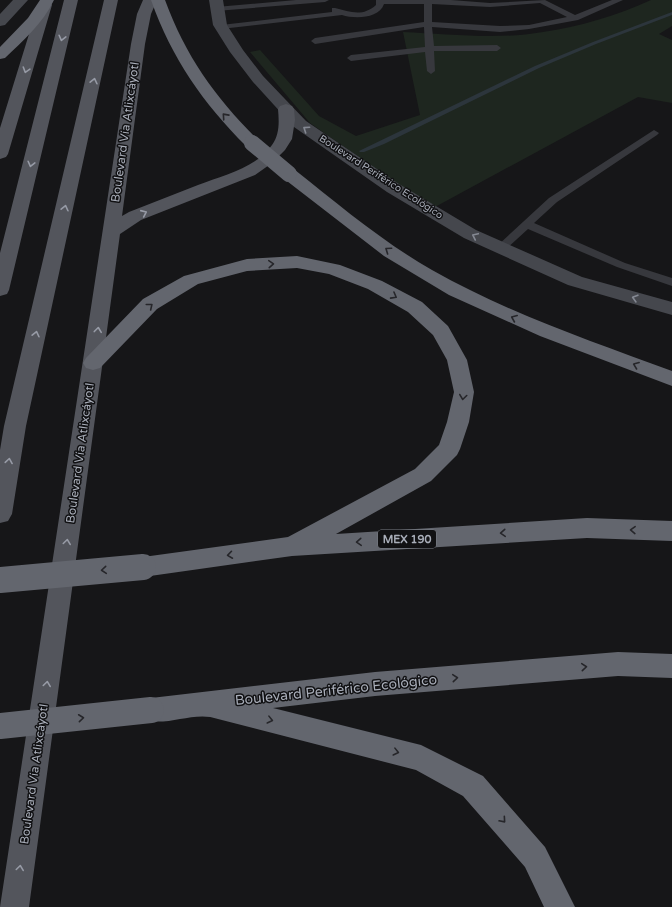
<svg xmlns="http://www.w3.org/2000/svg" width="672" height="907" font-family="'Varela Round',sans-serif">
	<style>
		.green { fill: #1e261f }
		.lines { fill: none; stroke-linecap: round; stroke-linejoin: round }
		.stream { fill: #2c353c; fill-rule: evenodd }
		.lane { fill: #37383d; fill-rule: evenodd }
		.secondary { fill: #45474d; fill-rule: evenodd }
		.primary { fill: #53555c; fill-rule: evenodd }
		.highway { fill: #63666e; fill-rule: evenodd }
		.highway-bridge-far1 { stroke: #63666e; stroke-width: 16 }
		.highway-bridge { stroke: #63666e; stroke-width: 26 }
		.oneway { stroke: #979ba6 }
		.oneway2 { stroke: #26262a }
		.oneway3 { stroke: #858993 }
		.labels { text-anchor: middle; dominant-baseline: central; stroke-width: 3; stroke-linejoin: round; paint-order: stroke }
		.far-street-label { font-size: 10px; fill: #a8adb8; stroke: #111113 }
		.shield { fill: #111113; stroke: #7b7e86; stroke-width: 1 }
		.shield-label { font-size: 11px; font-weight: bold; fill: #a8adb8 }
		.street-label { font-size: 12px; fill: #a8adb8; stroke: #111113 }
		.near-street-label { font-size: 14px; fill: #a8adb8; stroke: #111113 }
	</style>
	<rect width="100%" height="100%" fill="#161618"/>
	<path class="green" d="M651 0H672V26L659 34 672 40V103L638 97 435 207 400 186 310 123 250 52 260 50 319 116 356 136 420 115 403 32C448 34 498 40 543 32 579 27 618 15 651 0Z"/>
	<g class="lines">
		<path class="stream" d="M672 12V15L596 44 539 68 384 144 364 152H360L359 151 535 66 593 42Z"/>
		<path class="lane" d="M296 0H329L325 2 216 11 212 9 216 7Z
			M376 0H451L490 3 545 0 575 15 612 0H623L578 20 529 29 500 32 432 27 434 46 497 45 501 48 497 51H434L435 71 431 74 427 71 425 52 351 61 347 58 351 55 425 47 424 27 315 44 311 41 315 38 424 22V4H384C379 19 354 19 342 15L221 29 217 27 221 25 332 12V8H335C350 12 363 17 376 5ZM540 3 567 17 529 25 500 26 432 22V4L490 7Z
			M654 130 659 133 657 135 557 202 534 223 625 263 672 278V286L617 267 528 229 505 250H497L496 248 497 246 549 198Z"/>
		<path class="secondary" d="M13 0H28L5 25 0 26V14Z
			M209 0H223L227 25 243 50 263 76 306 121 399 184 476 230 582 277 672 302V315L568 285 464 238 387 192 294 127 253 82 230 52 213 25Z"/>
		<path class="primary" d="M64 0H78L9 290 7 294 0 296V253Z
			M104 0H118L26 426 12 514 8 521 0 523V450L4 426Z
			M143 0H157L151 14 145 44 122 216 129 212C152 203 175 194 198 185 223 175 256 168 272 145 280 134 279 121 278 109L280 106 286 104 292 106 294 109 295 120 292 139 285 150 272 163 255 175 141 220 120 234 29 907H0L131 44 137 14Z
			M45 1 50 2 52 5 8 154 6 157 0 159V128L38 5 40 2Z"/>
		<path class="highway" d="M40 0H54C43 23 23 41 5 58L0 59V47L28 18Z
			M151 0H165C186 57 215 97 258 140L260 143 258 146 252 148 246 146C203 103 172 59 151 0Z
			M289 169 295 170C339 205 383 242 432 270 508 313 591 341 672 371V386L540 336 449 295 384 256 283 178 281 174 283 170Z
			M297 256 340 265 382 281 422 302 448 326 467 360 474 392 469 422 460 449 457 455 431 481 336 534 587 518 672 521V541L587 538 292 556 143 577 134 574 131 567 134 560 143 557 288 537 415 469 439 445 447 422 454 392 447 360 433 335 408 312 368 289 329 274 297 268 247 271 198 284 157 309 100 368 93 370 86 368 83 363 86 358 143 299 184 276 247 259Z
			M618 652 672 654V678L618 676 375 696 273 708 421 745 483 776 545 847 575 907H544L525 867 463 796 416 770 218 719C194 710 166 728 142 719L138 710 142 701 151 698 375 672Z"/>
		<path class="highway-bridge-far1" d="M252 143 289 174"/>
		<path class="highway-bridge" d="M0 580 143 567
			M0 726 151 710"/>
	</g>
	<defs><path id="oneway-chevron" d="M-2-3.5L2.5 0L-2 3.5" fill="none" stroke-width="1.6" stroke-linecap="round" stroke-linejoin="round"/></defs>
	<g class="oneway">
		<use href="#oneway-chevron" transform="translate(62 38) rotate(104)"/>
		<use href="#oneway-chevron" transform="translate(26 70) rotate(107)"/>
		<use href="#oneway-chevron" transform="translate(94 81) rotate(-77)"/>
		<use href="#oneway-chevron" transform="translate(31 164) rotate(104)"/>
		<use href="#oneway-chevron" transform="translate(65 208) rotate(-77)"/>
		<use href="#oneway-chevron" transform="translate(144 213) rotate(-24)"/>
		<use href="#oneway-chevron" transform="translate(98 330) rotate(-83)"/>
		<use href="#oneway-chevron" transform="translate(36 334) rotate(-77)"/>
		<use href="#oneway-chevron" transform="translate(9 461) rotate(-81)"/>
		<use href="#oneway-chevron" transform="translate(67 542) rotate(-82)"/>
		<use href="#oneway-chevron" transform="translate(47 684) rotate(-82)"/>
		<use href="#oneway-chevron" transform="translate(20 868) rotate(-82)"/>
	</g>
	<g class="oneway2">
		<use href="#oneway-chevron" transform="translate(225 116) rotate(-132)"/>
		<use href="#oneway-chevron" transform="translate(388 250) rotate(-145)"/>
		<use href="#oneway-chevron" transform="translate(271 264) rotate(-4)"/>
		<use href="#oneway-chevron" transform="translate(394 296) rotate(29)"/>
		<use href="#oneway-chevron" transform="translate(150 306) rotate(-39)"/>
		<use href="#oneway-chevron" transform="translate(514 318) rotate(-157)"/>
		<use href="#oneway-chevron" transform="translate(636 365) rotate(-159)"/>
		<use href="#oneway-chevron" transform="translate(463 397) rotate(98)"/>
		<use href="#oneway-chevron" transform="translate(633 530) rotate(-178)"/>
		<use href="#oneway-chevron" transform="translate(503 533) rotate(176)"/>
		<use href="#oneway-chevron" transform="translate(359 542) rotate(176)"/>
		<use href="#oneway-chevron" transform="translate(230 555) rotate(172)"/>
		<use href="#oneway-chevron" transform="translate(104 570) rotate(175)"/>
		<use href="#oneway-chevron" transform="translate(584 667) rotate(-5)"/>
		<use href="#oneway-chevron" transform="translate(455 678) rotate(-5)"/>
		<use href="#oneway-chevron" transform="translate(81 718) rotate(-6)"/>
		<use href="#oneway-chevron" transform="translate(270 720) rotate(14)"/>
		<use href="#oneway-chevron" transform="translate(396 752) rotate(14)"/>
		<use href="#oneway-chevron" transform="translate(503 820) rotate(49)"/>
	</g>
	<g class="oneway3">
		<use href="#oneway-chevron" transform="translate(306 129) rotate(-146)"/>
		<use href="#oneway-chevron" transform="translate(475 236) rotate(-155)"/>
		<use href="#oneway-chevron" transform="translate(635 298) rotate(-164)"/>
	</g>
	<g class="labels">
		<g class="far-street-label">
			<text transform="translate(381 177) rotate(33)">Boulevard Periférico Ecológico</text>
		</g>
		<rect class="shield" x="378" y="530" width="58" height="18" rx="3"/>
		<g class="shield-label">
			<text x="407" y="539">MEX 190</text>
		</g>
		<g class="street-label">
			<text transform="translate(125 132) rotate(-82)">Boulevard Vía Atlixcáyotl</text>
			<text transform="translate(80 453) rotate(-82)">Boulevard Vía Atlixcáyotl</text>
			<text transform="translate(34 774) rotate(-82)">Boulevard Vía Atlixcáyotl</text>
		</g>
		<g class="near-street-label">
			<text transform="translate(336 690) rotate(-6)">Boulevard Periférico Ecológico</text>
		</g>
	</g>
</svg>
